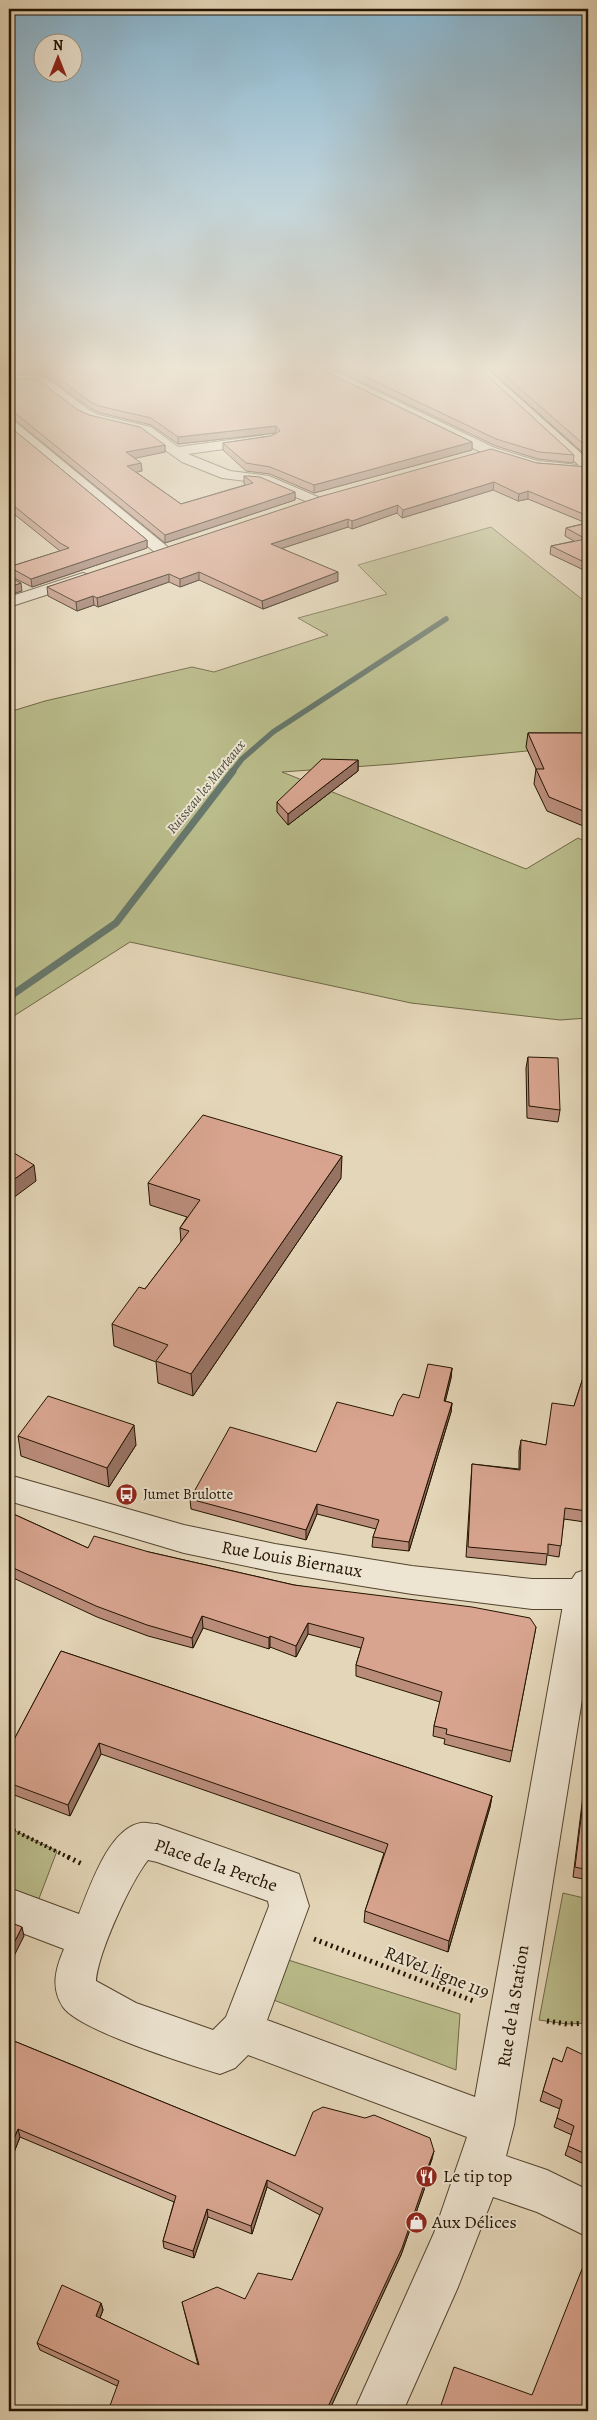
<svg xmlns="http://www.w3.org/2000/svg" width="597" height="2420" font-family="Alegreya,serif">
	<style>
		.green { fill: #babc8b; stroke: #6e6846 }
		.lines { fill: none; stroke-linecap: round; stroke-linejoin: round }
		.stream-far1 { stroke: #67776b; stroke-width: 5.5 }
		.stream { stroke: #67776b; stroke-width: 7 }
		.minor-casing { stroke: #53442e; stroke-width: 2 }
		.tertiary-casing { stroke: #53442e; stroke-width: 2 }
		.primary-casing { stroke: #231300; stroke-width: 2 }
		.path-far1 { stroke: #231300; stroke-width: 4; stroke-dasharray: 2 3; stroke-linecap: butt }
		.path { stroke: #231300; stroke-width: 5; stroke-dasharray: 2 4; stroke-linecap: butt }
		.minor { fill: #ede4d1; fill-rule: evenodd }
		.tertiary { fill: #ede4d1; fill-rule: evenodd }
		.primary { fill: #e4d6b8; fill-rule: evenodd }
		.tram { stroke: #231300; stroke-width: 1 }
		.wall { fill: #ba8d7b; stroke: #231300 }
		.shaded-wall { fill: #977364; stroke: #231300 }
		.building { fill: #d8a48f; stroke: #231300 }
		.labels { text-anchor: middle; dominant-baseline: central; stroke-width: 4; stroke-linejoin: round; paint-order: stroke }
		.far-water-label { font-size: 14px; font-style: italic; fill: #4b4d3e; stroke: #ede4d1 }
		.poi-label { font-size: 15px; fill: #231300; stroke: #ede4d1; text-anchor: start }
		.near-street-label { font-size: 18px; fill: #231300; stroke: #ede4d1 }
		.near-poi-label { font-size: 18px; fill: #231300; stroke: #ede4d1; text-anchor: start }
	</style>
	<rect width="100%" height="100%" fill="#e4d6b8"/>
	<filter id="stains"><feTurbulence type="fractalNoise" baseFrequency=".004" numOctaves="4"/><feColorMatrix values="0 0 0 0 .2 0 0 0 0 .09 0 0 0 0 .02 0 0 0 .5 -.17"/></filter>
	<radialGradient id="worn" r=".72"><stop offset=".6" stop-color="#630" stop-opacity="0"/><stop offset="1" stop-color="#630" stop-opacity=".3"/></radialGradient>
	<path class="green" d="M491 527 588 604V745L394 764 282 772 526 869 578 838 588 843V1018L560 1020 411 1003 130 942 9 1019V712L45 701 192 667 214 672 328 635 298 618 387 594 358 565Z
		M9 1828 57 1851 32 1917 9 1909Z
		M563 1893 588 1899V2023L567 2024 539 2020Z
		M285 1959 460 2014 456 2070 271 1999Z"/>
	<g class="lines">
		<path class="stream-far1" d="M232 772 242 759 273 732 446 619"/>
		<path class="stream" d="M9 997 116 923 233 771"/>
		<defs>
			<path id="minor" d="M312 368H328L495 448 538 461 588 466V474L537 469 485 454 314 371Z
				M29 375 46 378 89 410 99 415 151 427 178 447 259 436 264 437 266 440 264 443 259 444 188 454 230 471 269 476 318 497 320 500 313 504 261 483 222 478 182 462 141 433 90 421 79 416 38 384 9 385V377Z
				M9 420 14 421 169 548 171 551 169 554H157L9 431Z
				M83 573 89 575 91 578 89 581 9 607V597Z
				M582 1579 588 1582V1662L514 2125 506 2156 547 2170 588 2190V2237L537 2212 493 2197 458 2287 403 2411H354L434 2233 467 2137 248 2055 235 2068 220 2074C190 2065 78 2030 63 2007 50 1987 56 1968 64 1949L9 1928V1888L79 1914C90 1887 109 1828 141 1823 146 1822 152 1824 157 1824L299 1874 309 1906 267 2020 475 2097 565 1594 570 1584ZM148 1860 157 1862 268 1901 269 1906 226 2017 213 2030 136 2003 96 1981C98 1953 130 1883 148 1860Z"/>
			<path id="tertiary" d="M9 1475 184 1525 275 1544 412 1566 532 1579H572L576 1573 588 1569V1606L582 1609H532L412 1594 275 1572 184 1553 9 1501Z"/>
			<path id="primary" d="M473 368H486L588 459V470L583 469Z"/>
		</defs>
		<use href="#minor" class="minor-casing"/>
		<use href="#tertiary" class="tertiary-casing"/>
		<use href="#primary" class="primary-casing"/>
		<path class="path-far1" d="M9 1828 70 1858"/>
		<path class="path" d="M68 1857 84 1865
			M314 1939 476 2002
			M547 2021 567 2024 588 2023"/>
		<use href="#minor" class="minor"/>
		<use href="#tertiary" class="tertiary"/>
		<use href="#primary" class="primary"/>
		<path class="tram" d="M487 368 588 459"/>
	</g>
	<path class="wall" d="M9 368H318L472 442V450L314 493 270 474 246 471 223 450V443L271 436 276 433 178 444 151 425 100 413 90 408 46 376 29 373 9 376Z
		M332 368H479L574 455 573 463 538 459 496 446Z
		M488 368H588V457Z
		M9 379 89 415 165 445V452L134 458 141 463 142 471 136 472 181 504 245 485 244 484V476L295 492V500L165 543 15 420 9 419Z
		M9 426 147 540V548L32 587 10 576 9 567 60 551 9 510Z
		M537 463 588 467V572L550 554 551 546 574 541 565 536 566 528 586 523 528 499 518 501 493 490 402 518 397 513 352 529 348 527 282 548 338 581 263 609 199 580 180 587 169 582 98 607 94 605 77 611 48 596 47 587Z
		M528 733H588V828L547 811 534 784 536 769 526 747Z
		M358 760V771L288 825 277 812V802Z
		M528 1057 560 1110 558 1122 527 1118 526 1068Z
		M341 1178 193 1396 158 1383 156 1362 114 1346 112 1324 145 1289 181 1242 180 1228 187 1217 150 1205 148 1183Z
		M588 1362V1517L585 1522 564 1519 559 1557 547 1555 546 1565 466 1557 472 1464 519 1469V1451L521 1440 546 1445 574 1406Z
		M452 1368 451 1378 445 1401 452 1403 451 1412 409 1551 372 1547 373 1537 376 1529 317 1514 306 1540 191 1509 190 1499 316 1452 393 1416 419 1398Z
		M18 1436 136 1445 109 1487 21 1456Z
		M9 1512 88 1548 149 1552 294 1585 536 1627 510 1762 444 1744 445 1739 433 1736 434 1726 440 1702 356 1676V1665L361 1648 308 1634 296 1657 270 1647 269 1649 203 1628 193 1648 148 1636 97 1617 9 1576Z
		M61 1651 492 1796 490 1807 448 1952 364 1922 365 1911 384 1853 101 1754 70 1816 9 1793V1749Z
		M588 1755V1880L573 1877Z
		M9 2039 295 2156 432 2159 424 2181 425 2182 424 2190 401 2255 329 2411 117 2386 40 2350 37 2343 101 2303 103 2310 100 2318 198 2365 182 2302 245 2299 292 2280 320 2215 267 2187 252 2234 208 2217 194 2258 164 2248 163 2241 174 2202 20 2137 9 2165Z
		M588 2057V2166L565 2155 572 2135 554 2127 560 2109 540 2101 553 2058 562 2062Z"/>
	<path class="shaded-wall" d="M9 368H29V373L9 376Z
		M276 426V433L178 444V437Z
		M472 442V450L314 493V485Z
		M165 445V452L127 460 126 452Z
		M141 463 142 471 128 474 127 466Z
		M494 482 493 490 402 518 403 510Z
		M528 491V499L518 501 519 494Z
		M295 492V500L165 543V535Z
		M398 505 397 513 352 529V521Z
		M348 519V527L271 552V544Z
		M147 540V548L32 587 31 579Z
		M199 572V580L180 587V579Z
		M338 572V581L263 609 262 601Z
		M169 574V582L98 607 97 598Z
		M21 583 22 591 9 595V587Z
		M93 596 94 605 77 611 76 602Z
		M9 637H10L11 644 9 645Z
		M358 760V771L288 825V814Z
		M342 1156 341 1178 193 1396 191 1374Z
		M34 1165 36 1181 9 1201V1183Z
		M452 1368 451 1378 443 1411 444 1401Z
		M452 1403 451 1412 409 1551V1542Z
		M134 1425 136 1445 109 1487 107 1468Z
		M317 1504V1514L306 1540V1530Z
		M588 1509V1517L585 1522 587 1511Z
		M202 1616 203 1628 193 1648 192 1638Z
		M308 1623V1634L296 1657V1646Z
		M270 1636V1647L269 1649V1638Z
		M99 1743 101 1754 70 1816 68 1805Z
		M492 1796 490 1807 448 1952 449 1941Z
		M22 1927 24 1936 9 1966V1953Z
		M18 2129 20 2137 9 2165V2150Z
		M434 2151 432 2159 421 2188 423 2180Z
		M267 2180V2187L252 2234 251 2226Z
		M425 2182 424 2190 401 2255 329 2411H326Z
		M207 2209 208 2217 194 2258 193 2251Z
		M101 2303 103 2310 98 2323 96 2316Z"/>
	<path class="building" d="M38 368H318L472 442 314 485 270 467 246 463 223 443 271 436 280 431 276 426 178 437 151 418 99 406 89 401 46 369Z
		M347 368H479L574 455 539 452 496 439Z
		M496 368H588V448Z
		M9 379H37L78 410 89 415 140 427 165 445 126 452 141 463 127 466 181 504 253 483 244 476H249L260 477 295 492 165 535 14 412 9 411Z
		M9 426 147 540 31 579 9 567 69 548 60 543 9 502Z
		M491 449 537 463 588 467V516L528 491 519 494 494 482 403 510 398 505 352 521 348 519 271 544 338 572 262 601 199 572 180 579 169 574 97 598 93 596 76 602 47 587 319 497Z
		M588 523V564L551 546 586 539 566 528Z
		M9 577 21 583 9 587Z
		M528 733H588V813L549 797 536 769H544Z
		M322 759 358 760 288 814 277 802Z
		M528 1057 558 1058 560 1110 529 1106Z
		M203 1115 342 1156 191 1374 156 1361 168 1345 112 1324 139 1287 145 1289 189 1231 180 1228 200 1200 148 1183Z
		M9 1150 34 1165 9 1183Z
		M588 1362V1509L587 1511 565 1508 561 1546 548 1544V1554L468 1547 472 1464 520 1470 521 1440 546 1445 552 1403 574 1406Z
		M428 1364 452 1368 444 1401 452 1403 409 1542 373 1537 379 1520 317 1504 306 1530 190 1499 230 1427 316 1452 337 1402 393 1416 398 1402 403 1394 419 1398Z
		M48 1396 134 1425 107 1468 18 1436Z
		M9 1512 88 1548 94 1536 149 1552 294 1585 472 1607 530 1618 536 1627 512 1751 446 1734 447 1729 434 1726 442 1692 356 1665 364 1638 308 1623 296 1646 270 1636 269 1638 202 1616 192 1638 147 1625 96 1606 9 1566Z
		M61 1651 492 1796 449 1941 365 1911 388 1844 99 1743 68 1805 9 1783V1749Z
		M588 1762V1870L575 1867Z
		M9 1922 22 1927 9 1953Z
		M9 2039 295 2156 313 2112 323 2107 365 2118 374 2115 430 2138 434 2151 423 2180 425 2182 402 2248 326 2411H108L119 2381 37 2343 62 2285 101 2303 96 2316 199 2365 182 2302 217 2287 245 2299 258 2273 292 2280 323 2208 267 2180 251 2226 207 2209 193 2251 163 2241 176 2196 18 2129 9 2150Z
		M567 2047 588 2057V2155L568 2146 574 2126 557 2118 562 2100 543 2091 553 2058 562 2062Z
		M586 2259 588 2260V2411H439L454 2367 532 2395Z"/>
	<linearGradient id="sky" x2="0" y2="1"><stop stop-color="#87b6d2"/><stop offset="0.52" stop-color="#f3eddf"/><stop offset="1" stop-color="#f3eddf" stop-opacity="0"/></linearGradient>
	<rect width="597" height="707" fill="url(#sky)"/>
	<defs>
		<symbol id="bus-disc" viewBox="-11 -11 22 22"><circle r="9.5" fill="#8f2418" stroke="#ede4d1"/><path d="M-5-6H5V4H4V6H2V4H-2V6H-4V4H-5ZM-3.5-4V0h7V-4ZM-3.5 1.2v1.5H-2V1.2ZM2 1.2v1.5H3.5V1.2Z" fill="#fff"/></symbol>
		<symbol id="restaurant-disc" viewBox="-11 -11 22 22"><circle r="9.5" fill="#8f2418" stroke="#ede4d1"/><path d="M-5-6h1v4h1v-4h1v4h1v-4h1v5L-1.5 .5V6h-2V.5L-5-1ZM5-6V6H3V1.5H1.5Q1.5-4 5-6Z" fill="#fff"/></symbol>
		<symbol id="shop-disc" viewBox="-11 -11 22 22"><circle r="9.5" fill="#8f2418" stroke="#ede4d1"/><path d="M-5-2.5h2.3a2.7 3.5 0 0 1 5.4 0H5L5.5 6h-11ZM-1.5-2.5h3a1.5 2.3 0 0 0-3 0Z" fill="#fff"/></symbol>
	</defs>
	<g fill-rule="evenodd">
		<use href="#bus-disc" x="114" y="1482" width="25" height="25"/>
		<use href="#restaurant-disc" x="414" y="2164" width="25" height="25"/>
		<use href="#shop-disc" x="404" y="2210" width="25" height="25"/>
	</g>
	<g class="labels">
		<g class="far-water-label">
			<text transform="translate(206 787) rotate(-51)">Ruisseau les Marteaux</text>
		</g>
		<g class="poi-label">
			<text x="143" y="1494">Jumet Brulotte</text>
		</g>
		<g class="near-street-label">
			<text transform="translate(292 1559) rotate(10)">Rue Louis Biernaux</text>
			<text transform="translate(216 1865) rotate(19)">Place de la Perche</text>
			<text transform="translate(437 1972) rotate(22)">RAVeL ligne 119</text>
			<text transform="translate(513 2006) rotate(-81)">Rue de la Station</text>
		</g>
		<g class="near-poi-label">
			<text x="443" y="2176">Le tip top</text>
			<text x="432" y="2222">Aux Délices</text>
		</g>
	</g>
	<rect width="597" height="2420" fill="none" stroke="#e4d6b8" stroke-width="30"/>
	<rect x="10" y="10" width="577" height="2400" fill="none" stroke="#231300" stroke-width="2.5"/>
	<rect x="15" y="15" width="567" height="2390" fill="none" stroke="#231300"/>
	<g transform="translate(58 58)"><circle r="24" fill="#ede4d1" stroke="#9c907d"/>
	<path d="M0-4L9 19L0 12L-9 19Z" fill="#8f2418"/>
	<text y="-8" font-size="14" font-weight="bold" text-anchor="middle" fill="#231300">N</text>
	</g>
	<rect width="100%" height="100%" filter="url(#stains)"/>
	<rect width="100%" height="100%" fill="url(#worn)"/>
</svg>
